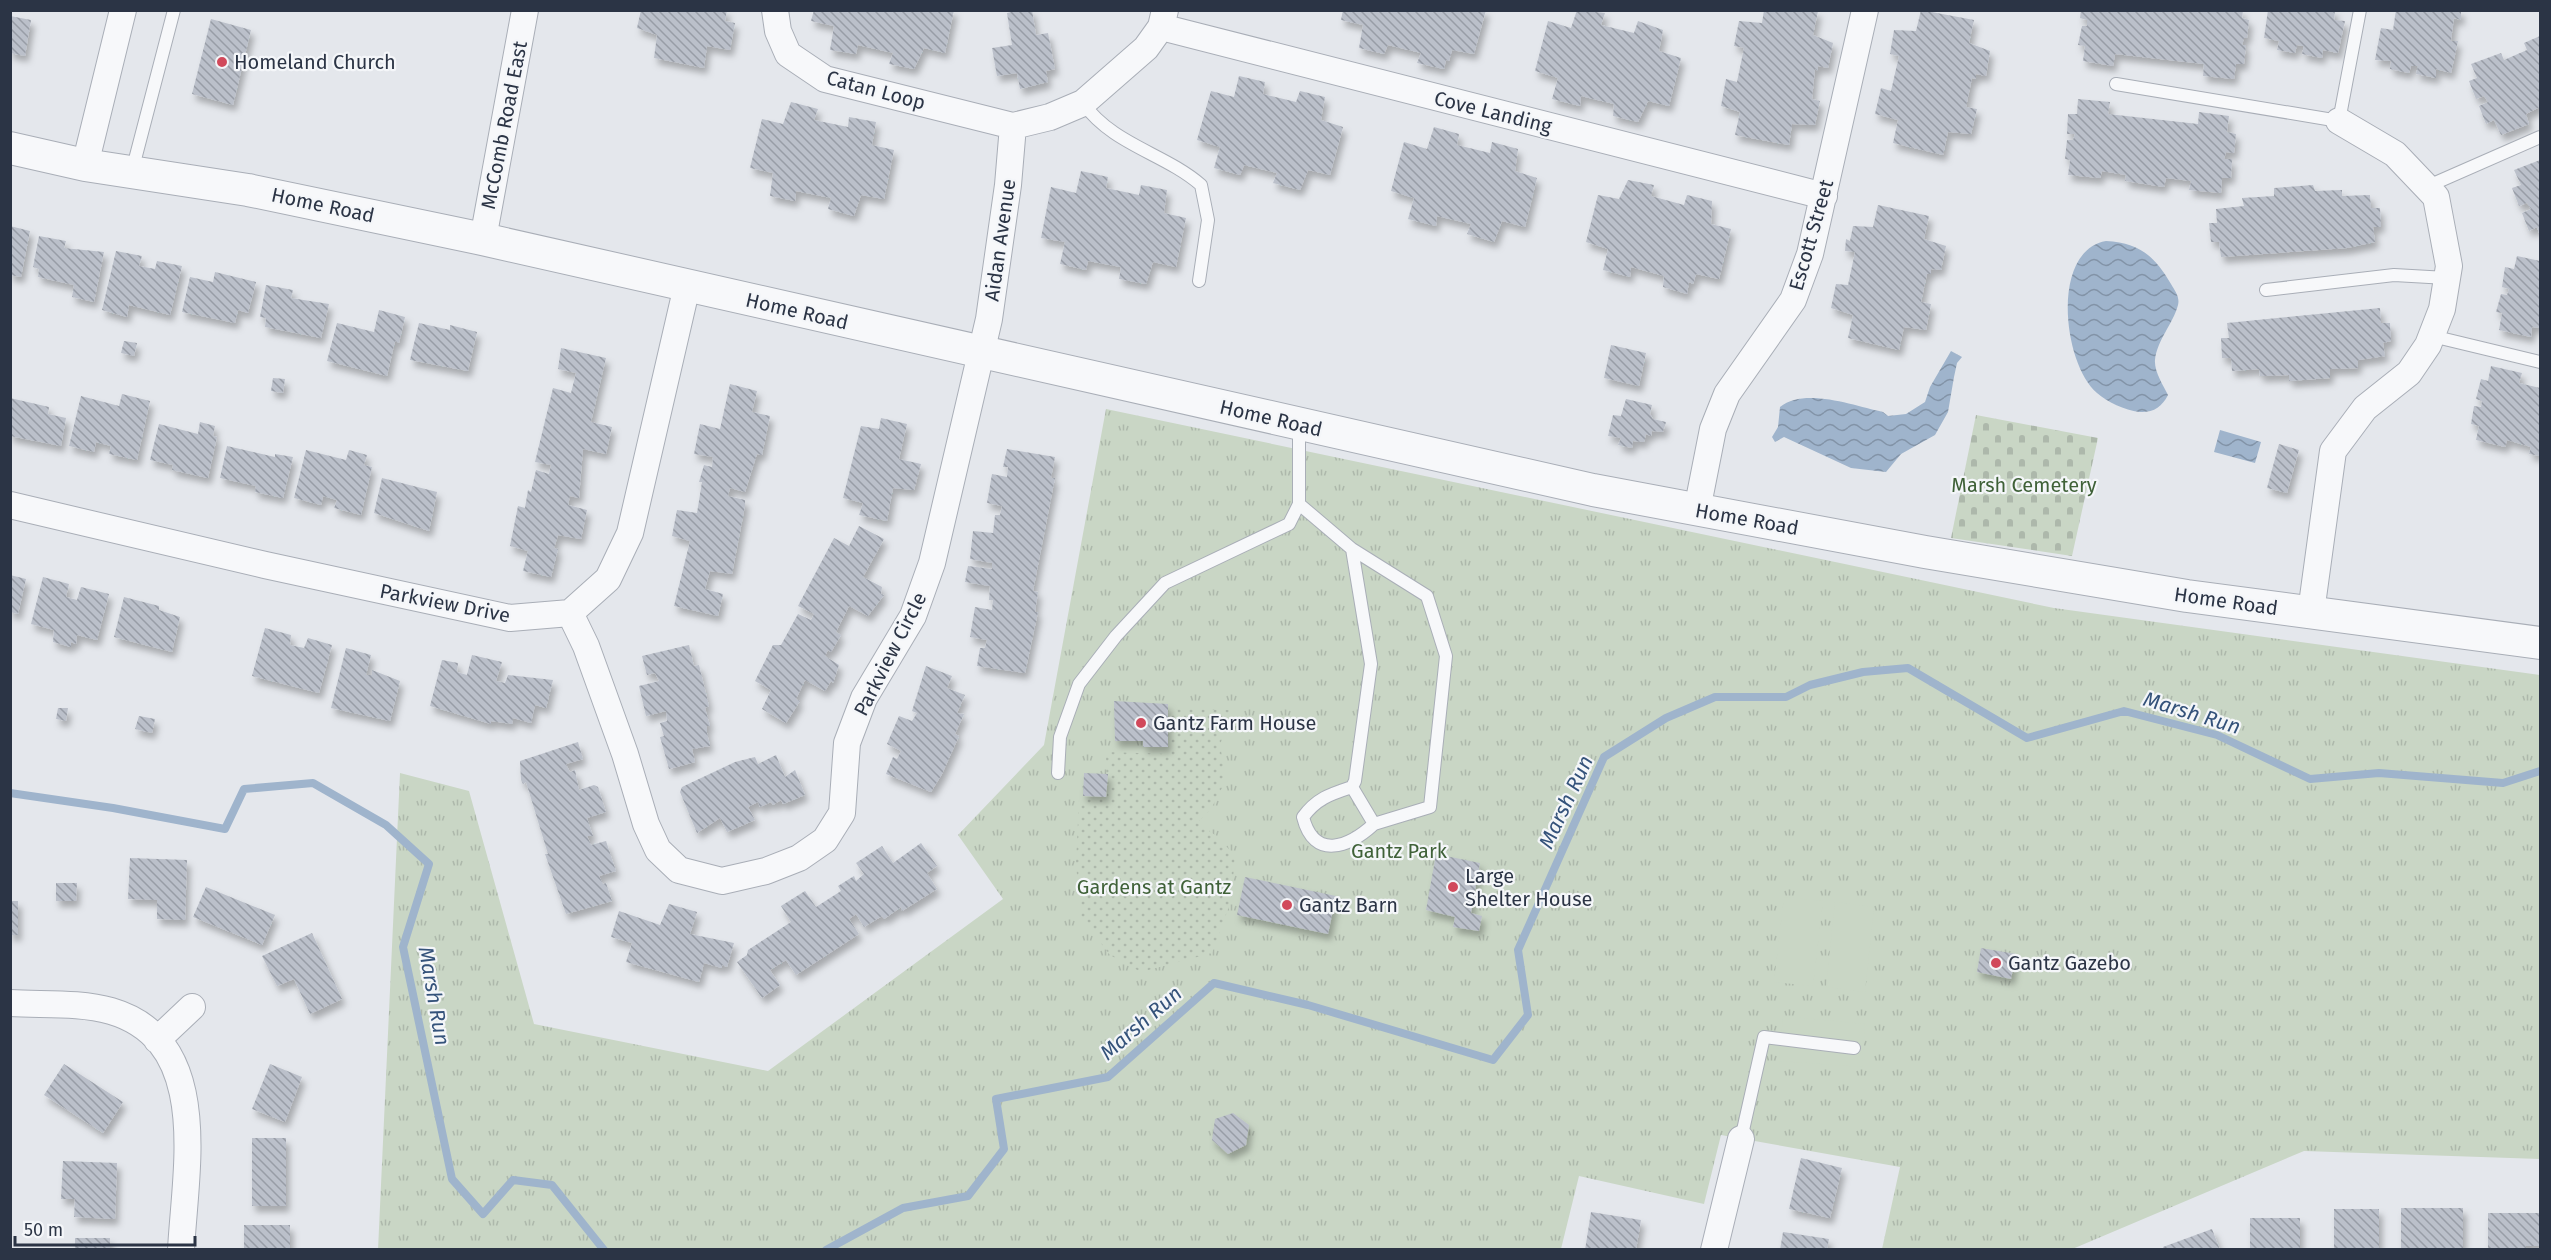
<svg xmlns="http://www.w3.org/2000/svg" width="2551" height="1260" font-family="'Fira Sans',sans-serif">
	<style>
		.grass { fill: url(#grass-tufts) }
		.cemetery { fill: url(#cemetery-stones) }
		.garden { fill: url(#garden-dots) }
		.pitch { fill: #c9d6c5 }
		.water { fill: url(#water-waves) }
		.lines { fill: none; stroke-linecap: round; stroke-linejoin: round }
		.stream { stroke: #9fb4cc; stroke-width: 8 }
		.building { fill: url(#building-back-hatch); filter: url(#shadow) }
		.service-casing { stroke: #a9aeb7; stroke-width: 14 }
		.minor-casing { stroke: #a9aeb7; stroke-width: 28 }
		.tertiary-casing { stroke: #a9aeb7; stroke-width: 34 }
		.service { stroke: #f7f8fa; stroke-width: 12 }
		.minor { stroke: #f7f8fa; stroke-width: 26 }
		.tertiary { stroke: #f7f8fa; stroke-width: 32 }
		.poi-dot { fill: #d1495b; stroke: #f4f6f9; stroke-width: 2 }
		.labels { text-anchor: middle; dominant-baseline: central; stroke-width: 4.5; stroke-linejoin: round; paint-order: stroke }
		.poi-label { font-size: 20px; fill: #2b3445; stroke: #f4f6f9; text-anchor: start }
		.street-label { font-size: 20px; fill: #2b3445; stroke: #f4f6f9 }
		.park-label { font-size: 20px; fill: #3f6138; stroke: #f4f6f9 }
		.water-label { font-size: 21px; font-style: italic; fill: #34527a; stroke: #f4f6f9 }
	</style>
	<defs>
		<pattern id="grass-tufts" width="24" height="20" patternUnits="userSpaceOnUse" patternTransform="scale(1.5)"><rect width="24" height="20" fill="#c9d6c5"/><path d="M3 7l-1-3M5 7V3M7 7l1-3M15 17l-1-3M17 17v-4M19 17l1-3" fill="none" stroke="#adb8ab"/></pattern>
		<pattern id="cemetery-stones" width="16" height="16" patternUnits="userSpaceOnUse" patternTransform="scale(1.5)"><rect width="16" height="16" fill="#c9d6c5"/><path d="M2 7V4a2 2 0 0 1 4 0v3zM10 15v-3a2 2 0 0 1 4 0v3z" fill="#adb8ab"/></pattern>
		<pattern id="garden-dots" width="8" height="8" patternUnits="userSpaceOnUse" patternTransform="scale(1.5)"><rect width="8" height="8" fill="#c9d6c5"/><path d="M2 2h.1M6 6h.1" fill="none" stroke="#adb8ab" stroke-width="1.8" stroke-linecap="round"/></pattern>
		<pattern id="water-waves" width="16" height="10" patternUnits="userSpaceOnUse" patternTransform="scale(1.5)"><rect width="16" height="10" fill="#9fb4cc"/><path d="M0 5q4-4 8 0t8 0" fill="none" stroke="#8293a7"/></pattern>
		<pattern id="building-back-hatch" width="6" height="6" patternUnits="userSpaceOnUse" patternTransform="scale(1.5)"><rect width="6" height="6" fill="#bbc0ca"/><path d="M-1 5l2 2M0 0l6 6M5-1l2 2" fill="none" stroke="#989da6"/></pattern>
		<filter id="shadow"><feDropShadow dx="3.5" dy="6" stdDeviation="3" flood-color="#0004"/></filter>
	</defs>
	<rect width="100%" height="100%" fill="#e4e7ec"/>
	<path class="grass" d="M1106 409 2054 608 2540 675V1159L2304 1151 2070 1250 1882 1249 1900 1167 1721 1135 1704 1204 1579 1176 1561 1249 378 1250 400 773 469 791 534 1024 768 1071 1003 899 958 835 1044 745Z"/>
	<path class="cemetery" d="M1976 415 2098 438 2072 556 1951 538Z"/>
	<path class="garden" d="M1167 709 1231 710 1220 745 1226 780 1211 809 1197 823 1218 837 1235 856 1231 901 1212 953 1141 972 1110 955 1081 917 1076 864 1079 798H1107L1106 752 1169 754Z"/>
	<path class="pitch" d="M1784 897 1823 901 1813 986 1774 982Z
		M1835 902 1874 907 1865 992 1826 987Z
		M1783 1016 1865 1024 1862 1067 1779 1061Z"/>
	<path class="water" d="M2106 241C2139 243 2154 255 2171 284 2175 291 2180 297 2178 305 2173 324 2157 340 2155 360 2154 371 2163 385 2168 395 2162 407 2153 413 2139 412 2125 410 2107 402 2097 393 2063 364 2050 251 2106 241Z
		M1951 351 1962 357 1957 363 1954 377 1948 412 1935 435 1901 454 1886 472 1851 468 1784 437 1775 442 1772 437 1778 427 1780 407C1805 387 1854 406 1883 412L1888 416 1906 414 1925 402 1930 387Z
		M2220 430 2261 442 2255 463 2214 452Z"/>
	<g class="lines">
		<path class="stream" d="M10 793 113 808 225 829 244 789 313 783 386 825 429 864 403 947 452 1179 483 1214 513 1180 552 1185 604 1250
			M826 1250 903 1208 968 1196 1004 1149 996 1099 1108 1077 1214 983 1308 1005 1493 1060 1528 1015 1518 950 1604 757 1666 718 1715 697H1786L1810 685 1863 672 1908 668 2027 738 2124 711 2217 735 2310 779 2379 773 2503 783 2540 771"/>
	</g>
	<path class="building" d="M641 10H727L725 21 735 23 730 50 707 46 704 68 654 58 657 35 637 28Z
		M814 10H954L945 53 924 48 914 69 889 64 893 53 858 45 856 54 830 50 834 26 811 21Z
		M1020 10H1032L1036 35 1048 33 1055 69 1046 71 1048 82 1020 89 1017 73 997 76 992 48 1012 45 1007 13Z
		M1343 10H1486L1474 54 1452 50 1449 61 1446 60 1444 69 1417 63 1421 53 1388 45 1384 54 1359 48 1363 25 1341 20Z
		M1577 10 1605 13 1601 25 1634 33 1638 21 1663 30 1659 51 1681 58 1669 106 1648 101 1638 122 1613 116 1614 104 1581 96 1580 106 1552 99 1558 78 1535 71 1548 21 1571 28Z
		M1764 10 1818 11 1813 35 1833 43 1828 68 1818 66V71L1815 69 1812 99 1820 101 1815 125 1792 124 1789 145 1735 135 1740 112 1721 106 1726 79 1737 82 1744 48 1734 46 1739 21 1762 23Z
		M1921 10 1974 20 1969 43 1990 51 1986 76 1976 74V79L1972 78 1966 107 1977 109 1971 134 1948 132 1943 155 1893 143 1898 120 1875 114 1881 88 1891 91 1899 56 1890 54 1894 30 1916 31Z
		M2081 10H2243L2242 18 2249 20 2247 38H2244L2242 45H2246L2244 64H2236L2234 79 2203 76 2204 64 2115 54 2113 66 2083 61 2085 46 2078 45 2082 26H2087V20L2080 18Z
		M2268 10H2335L2334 20 2345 21 2338 53 2323 50 2322 58 2302 54 2304 46 2297 45 2295 53 2277 50 2279 41 2264 38Z
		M2396 10H2461V20L2454 18 2451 41H2458L2451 73 2436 69V78L2416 74 2418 66H2411L2409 73 2390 69 2391 61 2375 60 2381 28 2393 30Z
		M10 16 31 20 25 56 10 53Z
		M211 19 251 30 233 105 192 94Z
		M2540 36V107L2526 114 2529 124 2501 135 2494 120 2486 124 2479 106 2488 102 2484 96 2476 99 2469 81 2477 78 2471 64 2501 53 2504 60 2527 50 2524 43Z
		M1239 76 1265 82 1263 94 1296 102 1300 91 1325 97 1321 120 1343 127 1330 175 1308 170 1300 190 1273 183 1277 173 1244 165 1240 175 1214 168 1220 147 1197 140 1211 91 1234 97Z
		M2078 99 2110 102 2108 114 2198 124 2199 112 2229 116 2227 132 2236 134 2234 153 2226 152 2224 159H2232L2231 178H2222L2221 193 2189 190 2191 181 2166 178 2164 187 2125 181 2126 175 2102 171 2100 178 2068 175 2070 160 2065 159 2067 140H2073L2075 134H2067L2068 114H2077Z
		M791 102 818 109 814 120 848 127 849 117 876 122 872 145 894 150 884 199 861 195 854 216 828 209 831 198 796 191 795 201 770 196 773 173 750 168 762 119 783 124Z
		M1434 127 1459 134 1457 145 1490 153 1492 142 1518 149 1515 171 1537 178 1525 227 1502 221 1494 242 1467 234 1471 224 1437 216 1436 226 1408 219 1414 198 1391 191 1404 142 1427 149Z
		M2540 160V236L2537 227 2529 231 2522 213 2531 209 2527 203 2519 206 2512 188 2521 185 2514 170Z
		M1081 171 1108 177 1106 188 1139 195 1141 185 1167 190 1164 213 1186 218 1176 267 1153 262 1146 284 1119 279 1121 267 1088 261 1086 270 1060 264 1065 242 1041 238 1051 187 1076 193Z
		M1628 180 1654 185 1651 196 1684 205 1687 195 1712 201 1711 224 1731 229 1719 279 1696 274 1693 284 1689 282 1687 294 1663 287 1664 276 1631 267 1630 277 1603 270 1608 249 1586 242 1598 195 1619 199Z
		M2313 185 2315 191 2342 190V196L2370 195 2371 208H2380L2381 227H2373L2375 242 2347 248 2221 257 2219 242H2211L2209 223H2217L2216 209 2244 206 2242 198 2274 196V188Z
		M1878 205 1929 216 1924 239 1946 246 1941 270 1931 269V274H1927L1921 302 1931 304 1926 330 1904 327 1899 350 1848 338 1853 315 1831 308 1836 284 1848 285 1855 252 1845 251 1846 239 1850 241 1853 226 1873 227Z
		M10 226 30 231 21 277 10 275Z
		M39 236 66 241 64 248 104 252 94 302 72 297 74 285 38 277 39 269 33 267Z
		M116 251 142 256 139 266 155 269 157 261 182 266 170 315 129 305 127 317 102 310Z
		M2517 256 2540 261V328L2532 327 2531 337 2499 330 2502 313 2496 312 2501 294 2507 295 2509 289 2502 287 2505 267 2514 269Z
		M215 272 256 282 248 313 238 310 235 323 182 312 190 277 213 282Z
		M266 285 293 290 291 298 329 304 321 338 265 327 266 318 260 317Z
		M2380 308 2381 323H2390L2391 341 2383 343 2385 356 2358 360V368L2330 369V378L2289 381V375L2260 376 2259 369 2232 371 2231 358H2222L2221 338H2229L2227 323Z
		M379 310 405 317 399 343 395 341 387 376 327 361 337 323 374 332Z
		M419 323 450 330V325L477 332 468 371 410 360Z
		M124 341 137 343 134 356 121 353Z
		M1611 345 1646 353 1639 386 1604 378Z
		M561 348 606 358 591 422 612 427 606 454 583 449 579 498 570 496 568 505 587 510 581 539 558 535 554 548 558 549 551 577 523 571 528 551 510 546 518 506 525 508 528 490 531 492 536 470 549 474 551 465 535 462 553 388 571 393 576 373 558 369Z
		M2491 366 2522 373 2519 383 2540 388V456L2529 454 2531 447 2507 440 2505 447 2476 440 2479 426 2471 424 2474 406 2481 407 2482 401 2476 399 2481 379 2488 381Z
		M273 378 285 379 283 393 271 391Z
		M730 384 757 391 752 412 770 416 762 455 757 454 745 492 730 488 728 496 745 500V506L732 574 710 571 705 589 723 594 718 616 674 606 690 541 672 536 677 510 697 513 702 482H699L704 465 712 467 713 457 694 454 700 424 720 429Z
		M122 394 150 401 137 460 109 454 111 446 96 442 94 452 69 446 81 396 119 406Z
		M10 398 49 407 48 414 66 418 61 446 10 436Z
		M1626 399 1652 405 1650 414 1653 419 1666 422 1663 432 1652 431 1651 436 1646 434 1644 442 1633 441 1632 448 1618 445 1621 438 1608 436 1613 415 1621 416Z
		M881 418 907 424 899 459 921 464 914 490 893 488 887 521 859 515 863 503 843 498 861 426 879 429Z
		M200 422 215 426 213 436 217 437 208 478 172 470 173 465 150 460 159 424 198 434Z
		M2279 444 2299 450 2287 493 2267 488Z
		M227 446 275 457V454L293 457 283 498 255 492 256 486 220 478Z
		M1007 449 1055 457 1051 478H1055L1033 591 1038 592 1035 612H1038L1025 673 977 666 980 648H985L987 640 970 637 975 607 992 610 993 600H989L990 586 965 582 968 566 992 569V563L970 559 973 531 993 533 995 515H1000L1002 506 987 503 992 474 1007 477 1008 467H1003Z
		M306 450 346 460 349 450 367 455 364 465 372 467 361 515 334 508 337 500 323 496 321 505 294 498Z
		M382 478 437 492 429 531 374 513Z
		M859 526 884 539 863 577 882 587 881 594 884 595 868 616 849 606 836 632 841 635 831 652 828 650 825 656 839 665 833 683 831 681 825 691 805 680 796 699 800 701 786 723 762 709 771 690 755 681 773 645H781L798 614 811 620 814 614 798 606 834 538 849 546Z
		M10 575 26 579 18 614 10 612Z
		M43 577 69 584 66 597 77 600 81 587 109 594 97 640 77 635 76 644 71 642V647L53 642 54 630 31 624Z
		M124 597 159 606V610L180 617 172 652 114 637Z
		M265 628 291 635 290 645 304 648 308 638 332 645 319 693 252 676Z
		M689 645 694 666 699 665 709 706 705 708 710 726H707V733L710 746 692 749 695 762 669 769 660 737 664 736 660 723 667 721 666 711 646 716 639 686 659 681 655 673 647 675 642 656Z
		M346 648 371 655 366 675H372V670L400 681 390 721 331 708Z
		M472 655 502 662 496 681 505 683 508 675 553 680 546 708 535 705 531 723 513 718 512 724 491 721V724L430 706 442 660 458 663 457 672 467 675Z
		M926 666 952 676 947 688 965 695 957 713 964 714 955 734 959 736 942 774 931 792 886 774 893 757 897 759 901 751 887 744 899 716 912 721 917 713 912 711Z
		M1114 701 1168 704V747H1143V741H1115Z
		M58 708H68L66 721 56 719Z
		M139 716 155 719 152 733 135 729Z
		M578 742 583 759 566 764 570 772 575 770 579 790 594 785 598 787 606 812 587 818 593 836H587L591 845 606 841 616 871 599 876 603 884 606 883 612 901 566 914 545 854H548L526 782 523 784 521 780 520 761Z
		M776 755 785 777 795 770 805 795 783 804 781 800 773 805 771 802 760 807 758 802 748 807 755 820 727 832 720 818 697 833 680 792 682 787 735 762 755 757 758 764Z
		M1084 773 1108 774 1106 797 1083 796Z
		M921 843 937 866 927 873 937 889 902 911 901 907 884 919 882 916 864 927 856 914 849 919 859 934 796 975 786 960 770 970 780 985 762 998 737 962 747 955 748 950 791 922 781 906 805 891 816 907 841 891 838 886 854 876 856 881 864 874 856 863 882 846 893 863Z
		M1436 854 1480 863 1471 913 1482 916 1479 931 1453 927 1455 917 1426 910Z
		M130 858 187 860 185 920 157 919V900L128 899Z
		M1245 877 1336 896 1328 934 1237 915Z
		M56 883H77L76 901H56Z
		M206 887 275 915 262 945 193 917Z
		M10 901H18V935H10Z
		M669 904 697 912 690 934 734 943 727 967 722 965V968L704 963 699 982 626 962 632 943 611 937 619 911 660 925Z
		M312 933 342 999 310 1014 294 979 277 986 262 956Z
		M1981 948 2016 954 2011 979 1977 972Z
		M64 1064 123 1102 103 1133 44 1095Z
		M270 1064 302 1077 285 1122 252 1109Z
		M1233 1113 1249 1125 1246 1145 1228 1154 1212 1140 1215 1119Z
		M252 1138H286V1206H252Z
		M1801 1158 1842 1168 1830 1218 1789 1209Z
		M63 1161 117 1163 115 1219 74 1217 75 1199H61Z
		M2401 1208H2463V1250H2401Z
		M2334 1209H2379V1250H2334Z
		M1591 1212 1641 1220 1636 1250H1585Z
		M2488 1213H2540V1246H2526V1250H2488Z
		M2250 1218H2300V1250H2250Z
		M244 1225H290V1250H244Z
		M2212 1229 2220 1250H2164L2163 1247Z
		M1783 1232 1829 1239 1827 1250H1780Z
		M75 1238H110V1250H75Z"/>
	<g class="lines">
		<defs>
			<path id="service" d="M2116 84 2339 121 2360 10
				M1083 103C1113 145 1164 153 1201 185L1208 220 1199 281
				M132 171 174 10
				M2426 187 2540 137
				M2266 290 2394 275 2447 278
				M2432 336 2540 362
				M1299 504 1352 549 1371 664 1355 781 1352 787 1374 824 1430 807 1446 656 1427 596 1352 549
				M1058 773 1060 737 1079 684 1116 636 1165 583 1289 524 1299 504V426
				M1352 787C1331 794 1317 798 1303 817 1314 861 1349 847 1374 824
				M1741 1139 1764 1037 1854 1048"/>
			<path id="minor" d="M775 10 778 31 788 54 825 79 1013 126 1050 117 1083 103 1146 48 1161 27 1165 10
				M1161 27 1824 196
				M85 165 123 10
				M483 239 525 10
				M10 505 265 565 510 618 570 613 608 579 630 533 687 286
				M1697 510 1713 429 1727 394 1793 300 1810 254 1865 10
				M2311 612 2333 451 2365 408 2409 373 2428 345 2442 309 2449 266 2436 197 2395 154 2339 121
				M570 613 586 646 625 754 646 824 658 850 679 870 722 881 766 871 799 858 825 840 842 813 847 743 864 698 913 616 932 563 989 319 1008 185 1013 126
				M10 1003C43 1005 80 1002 111 1011 213 1041 185 1170 181 1250
				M157 1040 192 1007
				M1714 1250 1741 1139"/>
			<path id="tertiary" d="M10 148 85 165 248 190 478 238 1593 490 1925 552 2187 596 2540 643"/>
		</defs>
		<use href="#service" class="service-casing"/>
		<use href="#minor" class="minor-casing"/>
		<use href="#tertiary" class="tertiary-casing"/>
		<use href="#service" class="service"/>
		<use href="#minor" class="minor"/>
		<use href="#tertiary" class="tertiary"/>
	</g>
	<g class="poi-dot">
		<circle cx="222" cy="62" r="6"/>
		<circle cx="1141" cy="723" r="6"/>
		<circle cx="1453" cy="887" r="6"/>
		<circle cx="1287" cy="905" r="6"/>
		<circle cx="1996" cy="963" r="6"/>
	</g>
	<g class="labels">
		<g class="poi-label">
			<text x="234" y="62">Homeland Church</text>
			<text x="1153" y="723">Gantz Farm House</text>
			<text x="1465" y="876">Large<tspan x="1465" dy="23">Shelter House</tspan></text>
			<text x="1299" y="905">Gantz Barn</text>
			<text x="2008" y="963">Gantz Gazebo</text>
		</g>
		<g class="street-label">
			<text transform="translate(876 90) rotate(15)">Catan Loop</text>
			<text transform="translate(1493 112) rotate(14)">Cove Landing</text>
			<text transform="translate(504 125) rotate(-79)">McComb Road East</text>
			<text transform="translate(323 205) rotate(12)">Home Road</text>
			<text transform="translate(1811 235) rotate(-74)">Escott Street</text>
			<text transform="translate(1000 240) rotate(-82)">Aidan Avenue</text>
			<text transform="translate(797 311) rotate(13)">Home Road</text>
			<text transform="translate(1271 418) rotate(13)">Home Road</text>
			<text transform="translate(1747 519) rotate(10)">Home Road</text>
			<text transform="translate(2226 601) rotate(8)">Home Road</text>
			<text transform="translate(445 603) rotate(11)">Parkview Drive</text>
			<text transform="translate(890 654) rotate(-63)">Parkview Circle</text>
		</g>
		<g class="park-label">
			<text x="2024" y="485">Marsh Cemetery</text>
			<text x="1399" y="851">Gantz Park</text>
			<text x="1154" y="887">Gardens at Gantz</text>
		</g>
		<g class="water-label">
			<text transform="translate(2192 713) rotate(17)">Marsh Run</text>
			<text transform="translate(1566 802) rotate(-65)">Marsh Run</text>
			<text transform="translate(434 996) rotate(80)">Marsh Run</text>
			<text transform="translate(1141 1023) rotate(-41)">Marsh Run</text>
		</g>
	</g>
	<rect width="2551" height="1260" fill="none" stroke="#2b3445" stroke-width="24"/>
	<path d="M15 1236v9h180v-9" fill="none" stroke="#2b3445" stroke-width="3"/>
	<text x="24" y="1236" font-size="18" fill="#2b3445" stroke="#f4f6f9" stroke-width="4.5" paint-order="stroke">50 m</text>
</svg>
